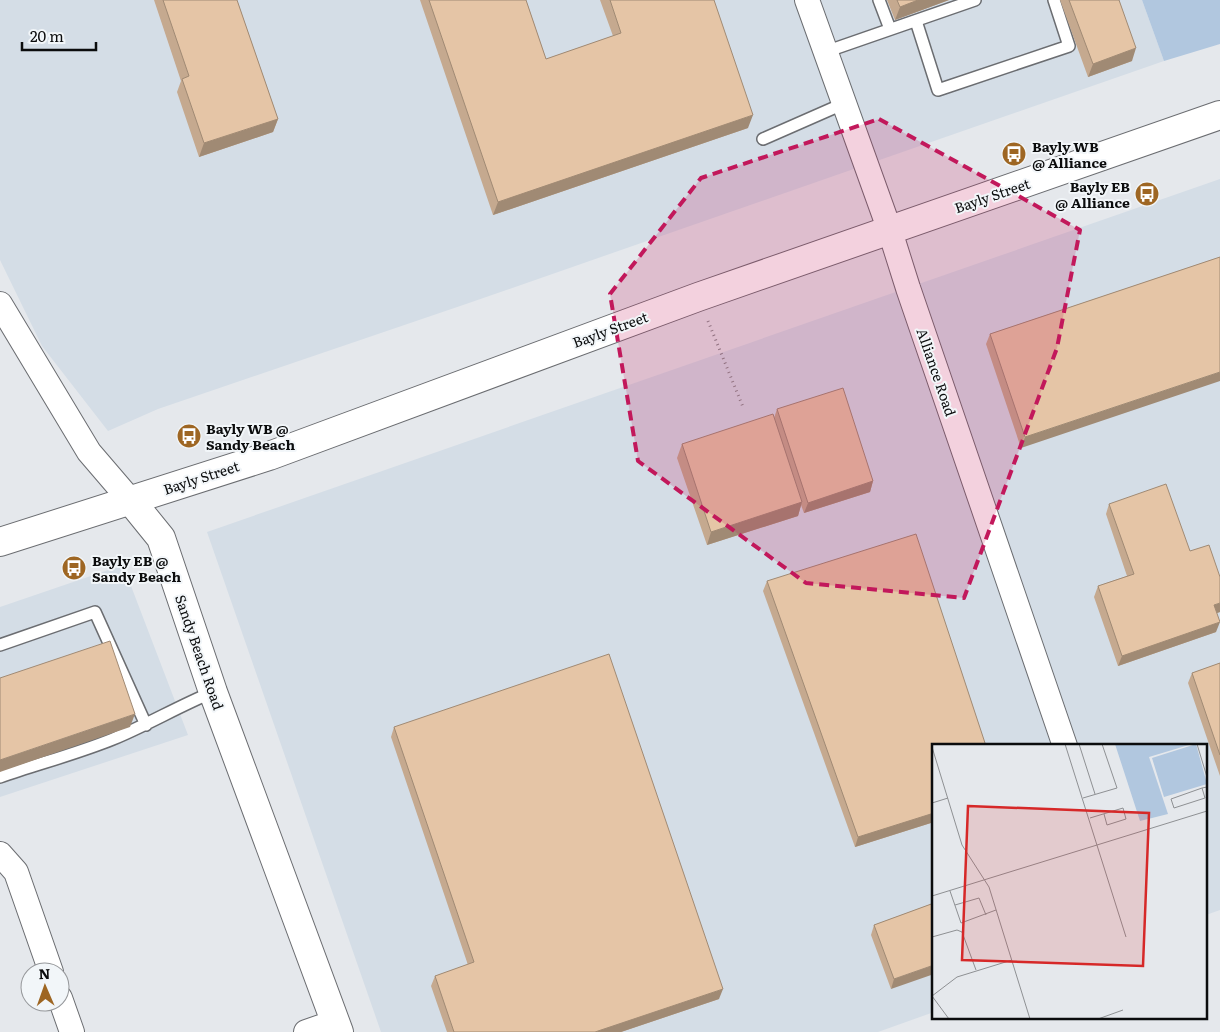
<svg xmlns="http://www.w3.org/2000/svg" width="1220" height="1032" font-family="Literata,serif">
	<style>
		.built { fill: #d4dde6 }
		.green { fill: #b1c7df }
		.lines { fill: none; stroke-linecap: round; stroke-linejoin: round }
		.service-casing { stroke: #6b6d71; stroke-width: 14 }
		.minor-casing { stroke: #6b6d71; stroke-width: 26 }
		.tertiary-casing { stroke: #6b6d71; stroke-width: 30 }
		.secondary-casing { stroke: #6b6d71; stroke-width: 30 }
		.path { stroke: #85878a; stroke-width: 3; stroke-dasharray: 1 4; stroke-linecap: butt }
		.service { stroke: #fff; stroke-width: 11 }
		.minor { stroke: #fff; stroke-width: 24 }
		.tertiary { stroke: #fff; stroke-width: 28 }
		.secondary { stroke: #fff; stroke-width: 28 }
		.wall { fill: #c5a98f }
		.shaded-wall { fill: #a08a74 }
		.building { fill: #e5c5a6; stroke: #a08a74 }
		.marked { fill: #c2185b; fill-opacity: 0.2; stroke: #c2185b; stroke-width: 4; stroke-dasharray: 10 6; stroke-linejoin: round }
		.labels { text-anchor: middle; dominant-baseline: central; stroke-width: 4; stroke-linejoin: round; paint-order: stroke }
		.poi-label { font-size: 14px; font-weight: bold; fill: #0b0c0d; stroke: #f2f6f9; text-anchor: start }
		.street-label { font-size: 14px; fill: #0b0c0d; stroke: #f2f6f9 }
		.inset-road { fill: none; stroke: #8e9093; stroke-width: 1 }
		.view { fill: #d62828; fill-opacity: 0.15; stroke: #d62828; stroke-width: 2.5 }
		.inset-edge { fill: none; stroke: #0b0c0d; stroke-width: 2.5 }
	</style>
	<rect width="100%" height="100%" fill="#e5e8ec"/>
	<path class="built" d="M0 0H1142L1164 61 466 304 158 409 108 431 42 346 0 260Z
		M1220 179V910L1206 915V746H934V1012L878 1032H381L207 532Z
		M123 565 188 735 0 797V607Z"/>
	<path class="green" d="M1142 0H1220V44L1164 61Z"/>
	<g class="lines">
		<defs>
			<path id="service" d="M879 0 890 29
				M916 21 938 90 1069 46 1054 0
				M825 52 975 0
				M763 139 845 103
				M0 645 95 612 146 725
				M0 777C37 764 76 754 113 739 147 725 179 706 213 692"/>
			<path id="minor" d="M807 0 890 231 908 288 1065 746
				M0 304 89 452 131 501
				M0 854 16 872 51 972
				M60 998 72 1032
				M306 1032 335 1022"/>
			<path id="tertiary" d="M131 501 161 538 213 692 339 1032"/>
			<path id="secondary" d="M0 542 269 456 698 297 1220 115"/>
		</defs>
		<use href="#service" class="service-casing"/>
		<use href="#minor" class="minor-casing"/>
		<use href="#tertiary" class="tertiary-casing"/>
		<use href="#secondary" class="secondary-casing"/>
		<path class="path" d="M708 321 743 407"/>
		<use href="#service" class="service"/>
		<use href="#minor" class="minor"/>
		<use href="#tertiary" class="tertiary"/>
		<use href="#secondary" class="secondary"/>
	</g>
	<path class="wall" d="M154 0H237L278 119 273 132 199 157 177 92 181 81Z
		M420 0H526L546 59 613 36 600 0H714L748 128 493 215Z
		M887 0H949L895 20Z
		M1060 0H1119L1132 61 1088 77Z
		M1220 257 1021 448 986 344 990 334Z
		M777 409 873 481 870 492 804 513 801 505 798 516 707 545 677 458 682 444 774 418Z
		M1109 504 1190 551 1220 612 1217 613 1216 632 1118 666 1094 597 1098 586 1127 576 1106 514Z
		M767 581 934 746V822L855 847 763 591Z
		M1220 663V776L1188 683 1192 673Z
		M394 727 719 999 621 1032H447L431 986 435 976 468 965 391 737Z
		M934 903 891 989 871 935 874 925Z"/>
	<path class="shaded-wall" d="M918 0H949L895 20 900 7Z
		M1136 48 1132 61 1088 77 1093 64Z
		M753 115 748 128 493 215 498 202Z
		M278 119 273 132 199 157 204 143Z
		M1220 372V381L1021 448 1025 437Z
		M873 481 870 492 804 513 808 503Z
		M802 502 798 516 707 545 711 532Z
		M1220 603V612L1210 615 1214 605Z
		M1220 622 1216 632 1118 666 1122 656Z
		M135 714 130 727 0 772V760Z
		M934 813V822L855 847 858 837Z
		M934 965V974L891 989 894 979Z
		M723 989 719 999 621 1032H595Z"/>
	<path class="building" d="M163 0H237L278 119 204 143 182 79 189 76Z
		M429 0H526L546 59 621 33 610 0H714L753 115 498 202Z
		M897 0H918L900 7Z
		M1069 0H1119L1136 48 1093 64Z
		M1220 257V372L1025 437 990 334Z
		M843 388 873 481 808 503 777 409Z
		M773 414 802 502 711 532 682 444Z
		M1166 484 1190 551 1209 545 1220 577V603L1214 605 1220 622 1122 656 1098 586 1134 574 1109 504Z
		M916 534 986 746H934V813L858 837 767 581Z
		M110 641 135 714 0 760V678Z
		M609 654 723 989 595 1032H454L435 976 474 962 394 727Z
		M1220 663V755L1192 673Z
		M934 903V965L894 979 874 925Z"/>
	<path class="marked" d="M879 119 1080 230 1057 348 964 598 806 583 638 461 610 294 701 178Z"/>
	<defs>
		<symbol id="bus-disc" viewBox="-11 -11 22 22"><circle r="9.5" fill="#9e6623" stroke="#f2f6f9"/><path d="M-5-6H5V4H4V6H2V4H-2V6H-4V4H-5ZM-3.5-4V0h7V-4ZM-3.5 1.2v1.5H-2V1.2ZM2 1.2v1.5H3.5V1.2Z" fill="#fff"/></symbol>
	</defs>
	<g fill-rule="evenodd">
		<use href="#bus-disc" x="1000" y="140" width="28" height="28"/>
		<use href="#bus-disc" x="1133" y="180" width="28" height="28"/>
		<use href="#bus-disc" x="175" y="422" width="28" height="28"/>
		<use href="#bus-disc" x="60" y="554" width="28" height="28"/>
	</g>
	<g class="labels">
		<g class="poi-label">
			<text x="1032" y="146">Bayly WB<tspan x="1032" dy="16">@ Alliance</tspan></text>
			<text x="1130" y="186" text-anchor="end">Bayly EB<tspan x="1130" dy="16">@ Alliance</tspan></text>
			<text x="206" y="428">Bayly WB @<tspan x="206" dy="16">Sandy Beach</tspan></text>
			<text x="92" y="560">Bayly EB @<tspan x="92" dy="16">Sandy Beach</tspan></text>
		</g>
		<g class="street-label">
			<text transform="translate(992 195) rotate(-19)">Bayly Street</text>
			<text transform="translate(610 329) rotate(-20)">Bayly Street</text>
			<text transform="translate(937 372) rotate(71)">Alliance Road</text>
			<text transform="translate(201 477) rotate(-18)">Bayly Street</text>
			<text transform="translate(200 652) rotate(71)">Sandy Beach Road</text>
		</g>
	</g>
	<g transform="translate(932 744)">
		<rect width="275" height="275" fill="#e5e8ec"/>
		<path d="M183 0H260L217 13 236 70 208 77ZM264 0 275 40 232 53 220 14Z" fill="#b1c7df"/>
		<path class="inset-road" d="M133 0 194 193M147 0 163 50M265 0 275 33M0 3 30 101 57 143 98 275M270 44 273 54 242 64 239 55 270 44 275 43M151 54 185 44 170 0M0 59 16 54M158 74 191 64 194 75 175 81 172 70M18 147 29 179 64 166M0 152 275 67M23 161 47 154 54 171M0 193 25 186 30 188 44 226M0 252 25 233 80 216M0 252 17 275M166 275 191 266"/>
		<path class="view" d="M36 62 217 69 211 222 30 216Z"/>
		<rect width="275" height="275" class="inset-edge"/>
	</g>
	<g transform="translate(45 987) rotate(358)"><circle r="24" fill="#f2f6f9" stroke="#96989b"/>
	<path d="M0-4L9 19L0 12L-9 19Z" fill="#9e6623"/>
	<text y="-8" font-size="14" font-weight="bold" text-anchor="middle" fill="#0b0c0d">N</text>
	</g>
	<path d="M22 42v8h74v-8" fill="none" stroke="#0b0c0d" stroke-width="2.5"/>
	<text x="30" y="42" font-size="15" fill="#0b0c0d" stroke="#f2f6f9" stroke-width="4" paint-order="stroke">20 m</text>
</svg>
